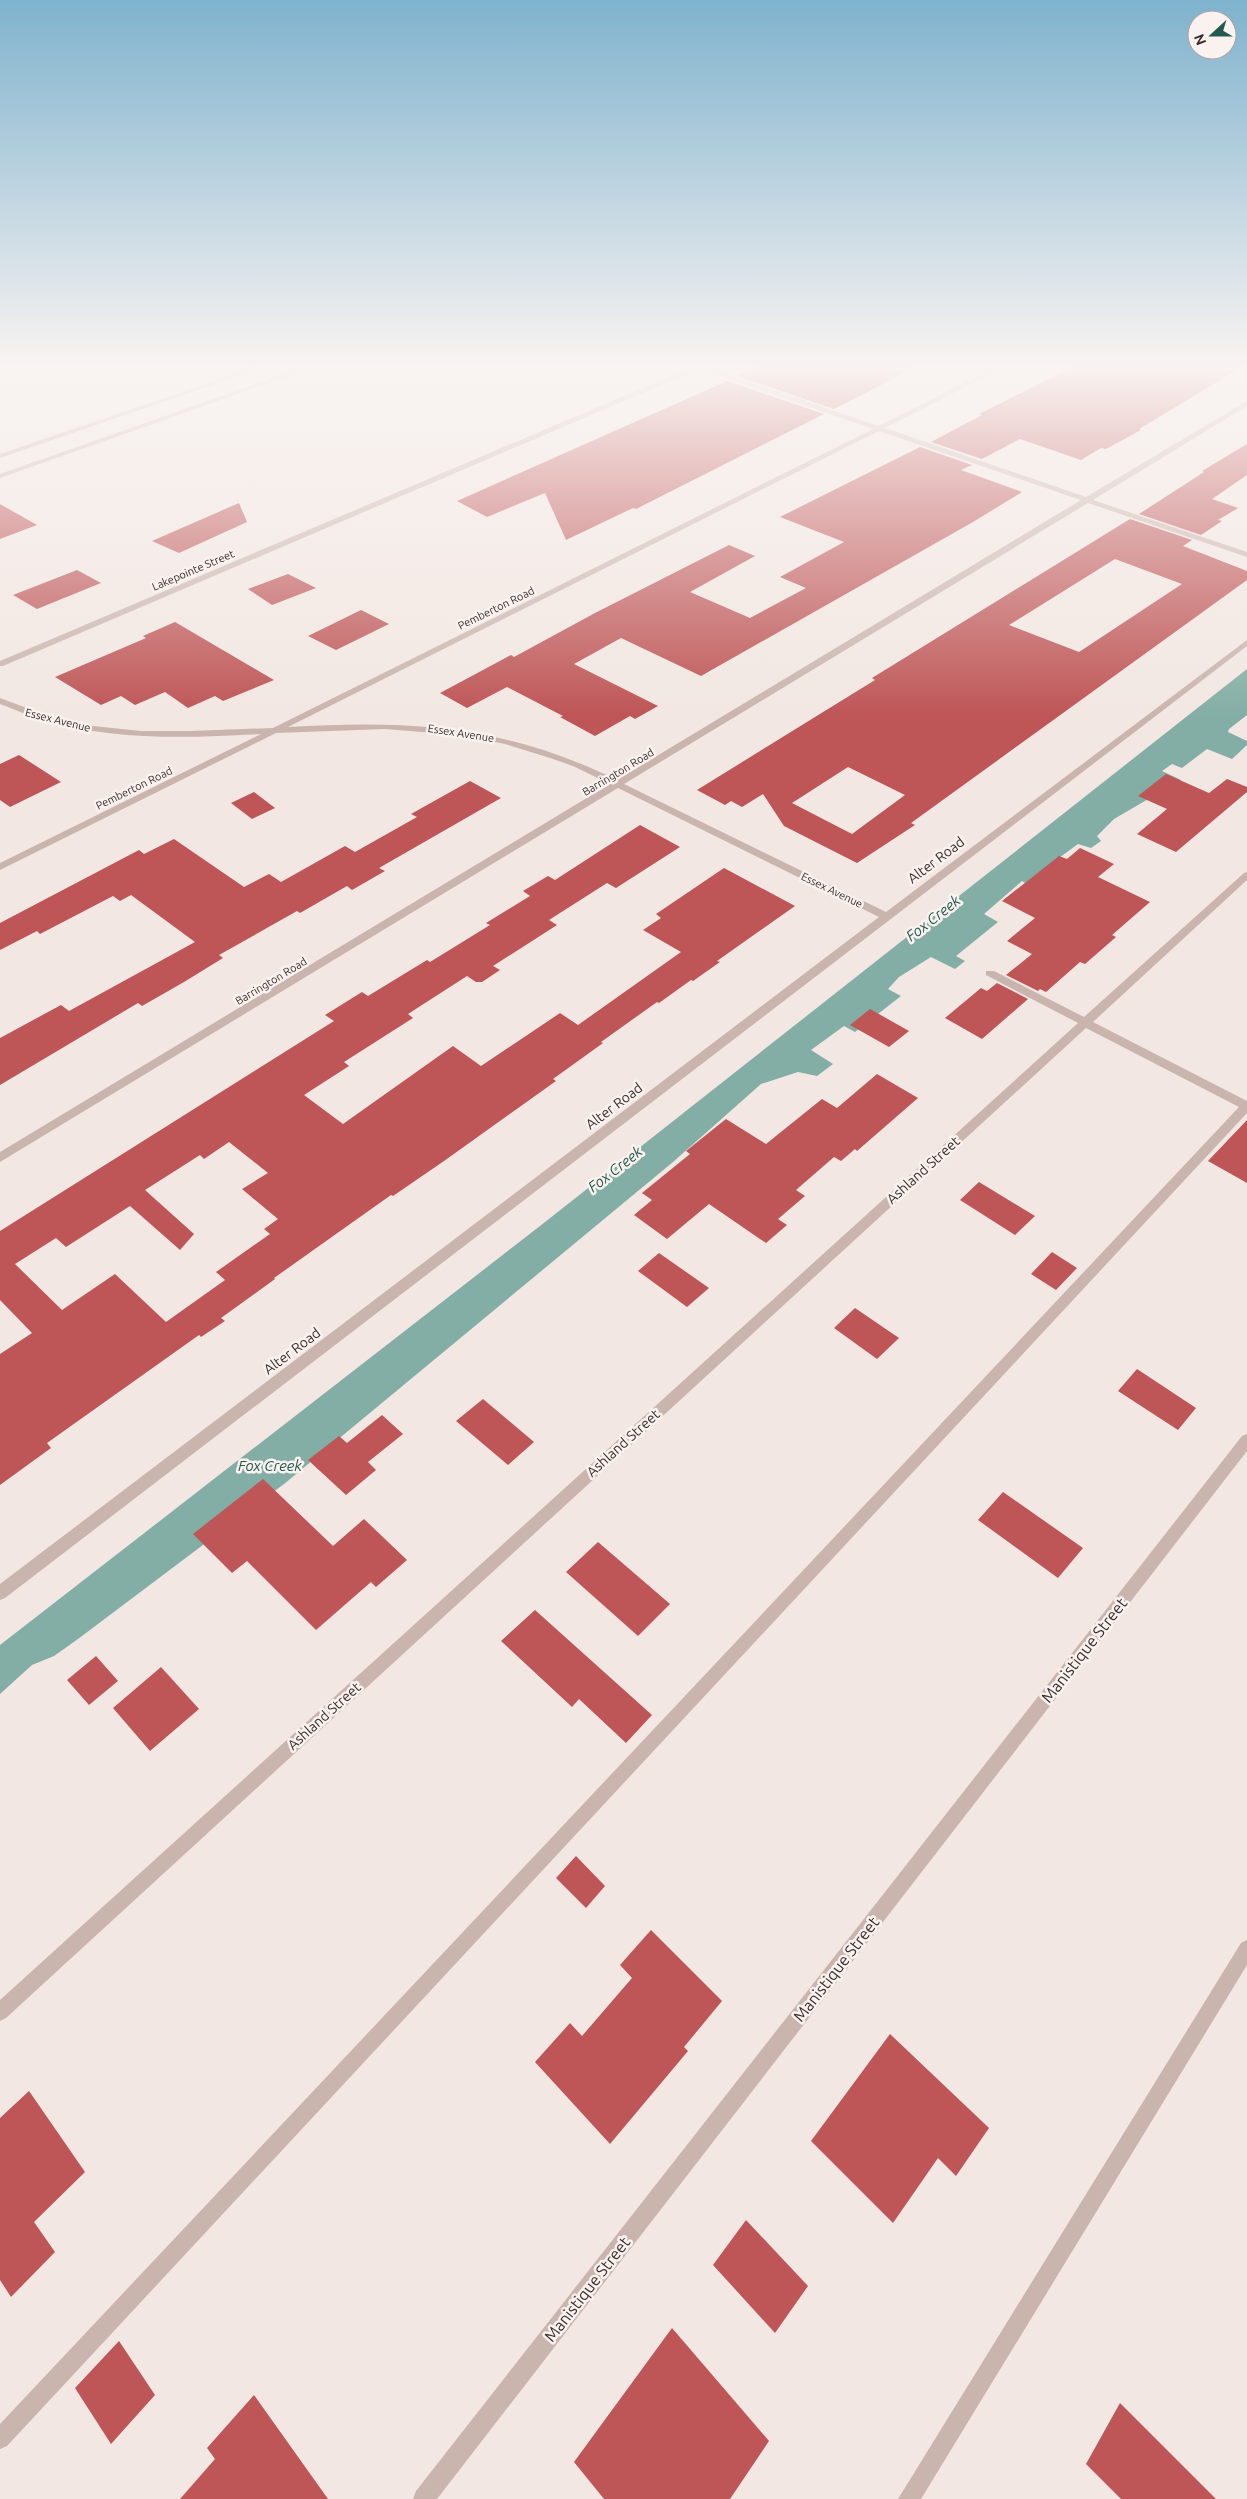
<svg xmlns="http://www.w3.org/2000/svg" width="1247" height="2499" font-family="Ubuntu,sans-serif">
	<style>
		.water { fill: #83aea5 }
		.building { fill: #be5556; fill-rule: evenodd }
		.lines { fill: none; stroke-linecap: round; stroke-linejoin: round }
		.minor { fill: #cab4ae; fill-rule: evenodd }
		.labels { text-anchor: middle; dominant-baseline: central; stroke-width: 5; stroke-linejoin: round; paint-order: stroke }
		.far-street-label { font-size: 11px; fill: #392d2c; stroke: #faf2ef }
		.street-label { font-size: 14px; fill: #392d2c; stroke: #faf2ef }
		.water-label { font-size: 15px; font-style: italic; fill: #24594f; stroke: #faf2ef }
		.near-street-label { font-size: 16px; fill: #392d2c; stroke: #faf2ef }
	</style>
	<rect width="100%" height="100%" fill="#f2e7e2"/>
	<path class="water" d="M1247 669V715L1229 729 1228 732 1247 741V745L1232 759 1207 749 1182 768 1172 764 1162 771 1181 780 1114 819 1097 836 1101 841 1091 848 1078 844 1025 883 1022 881 984 914 998 922 956 956 965 961 955 969 931 957 899 977 888 989 901 996 855 1032 844 1026 811 1050 833 1064 817 1076 798 1072 761 1084 673 1162 284 1484 78 1639 54 1656 32 1665 0 1694V1645L540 1226Z"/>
	<path class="building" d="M755 367H916L834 409 737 376Z
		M1073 367H1242L1139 429 1141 430 1106 449 1101 448 1081 460 1020 439 982 459 931 442 982 415 979 414Z
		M727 381 824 414 636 509 633 508 566 540 545 493 487 517 457 501Z
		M1247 444V475L1212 499 1238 508 1218 520 1222 521 1201 535 1139 514 1204 472 1202 471Z
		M920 447 972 465 961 470 1022 492 973 522 701 676 621 638 574 664 658 706 635 719 630 716 595 736 560 717 563 716 507 687 467 708 440 693 511 655 514 657 595 613 729 545 755 556 690 592 750 618 806 588 780 577 844 542 780 517Z
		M239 503 247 522 179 553 152 541Z
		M0 504 37 525 0 539Z
		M1130 519 1192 540 1183 546 1247 571V580L911 823 915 825 857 863 784 826 763 794 742 807 731 801 725 805 697 790 875 680 872 678ZM1115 559 1182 584 1079 652 1009 625ZM848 767 905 795 852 834 792 803Z
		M77 570 101 583 37 609 13 595Z
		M288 574 316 588 272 605 248 589Z
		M361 610 389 624 336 650 308 636Z
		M175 622 274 680 223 701 215 696 188 708 165 692 135 705 121 696 101 705 55 677 146 638 143 636Z
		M19 755 61 782 10 807 0 800V764Z
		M1166 774 1209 793 1227 779 1247 787V792L1176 852 1137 834 1167 809 1138 796Z
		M470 781 501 798 379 868 385 871 352 890 347 886 300 913 297 911 219 955 223 958 184 982 142 1006 138 1003 0 1085V1038L61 1005 69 1011 195 942 131 895 120 901 113 896 40 934 37 931 0 950V923L139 850 144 854 174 839 244 887 269 874 281 882 345 846 355 852 417 817 411 814Z
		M254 792 275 808 252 819 231 803Z
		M640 825 680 847 616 888 607 883 549 920 557 925 493 966 500 970 482 982H476L467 976 408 1014 413 1018 344 1062 349 1066 304 1095 343 1124 453 1046 481 1066 560 1013 578 1025 681 952 643 930 661 918 656 914 724 868 795 906 717 961 720 962 693 981 691 980 659 1003 657 1002 601 1042 603 1043 553 1079 556 1081 444 1161 393 1196 391 1195 274 1278 275 1279 221 1318 225 1321 201 1337 199 1335 47 1443 51 1448 0 1485V1354L32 1333 0 1300V1231L334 1021 325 1015 362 992 368 996 427 960 430 962 490 925 486 923 530 896 523 891 548 876 555 880ZM229 1142 268 1173 242 1189 278 1219 264 1229 270 1234 216 1272 225 1280 166 1322 115 1274 62 1310 15 1264 56 1238 66 1247 130 1206 180 1250 194 1234 145 1190 200 1155 204 1159Z
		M1080 848 1114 864 1098 877 1150 902 1112 935 1116 937 1085 964 1080 962 1046 992 1040 989 1038 991 1006 975 1032 954 1007 941 1035 918 1002 901 1059 856 1067 859Z
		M997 983 1028 999 982 1039 945 1018 981 988 987 991Z
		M870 1009 909 1031 889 1047 850 1025Z
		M877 1074 918 1098 857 1151 855 1149 841 1161 834 1157 796 1190 805 1196 778 1219 787 1225 766 1243 709 1204 667 1239 634 1215 652 1200 642 1193 690 1154 686 1151 726 1119 766 1144 822 1099 837 1108Z
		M1247 1120V1183L1208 1161Z
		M979 1182 1035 1216 1015 1235 960 1200Z
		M1052 1252 1077 1268 1056 1290 1031 1274Z
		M659 1253 709 1288 687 1307 638 1271Z
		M855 1308 899 1338 877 1359 834 1328Z
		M1137 1369 1196 1408 1178 1430 1118 1391Z
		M483 1399 534 1442 508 1465 456 1421Z
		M382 1415 403 1434 368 1462 376 1470 346 1495 308 1460 339 1436 347 1443Z
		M263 1479 333 1546 364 1519 407 1560 376 1587 371 1582 316 1630 247 1561 232 1573 193 1534Z
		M1003 1492 1083 1548 1058 1578 978 1520Z
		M598 1542 670 1604 638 1636 566 1572Z
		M535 1610 652 1715 626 1743 579 1699 572 1707 501 1641Z
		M96 1656 118 1681 89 1705 67 1680Z
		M161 1667 199 1709 150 1751 113 1708Z
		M576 1856 605 1886 586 1908 556 1878Z
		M651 1930 722 2001 684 2047 688 2051 610 2144 535 2062 570 2023 582 2036 632 1978 620 1965Z
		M890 2034 989 2128 956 2176 938 2158 893 2223 811 2141Z
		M29 2091 85 2172 34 2222 55 2252 11 2297 0 2280V2118Z
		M746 2220 808 2286 775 2333 713 2265Z
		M672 2328 769 2441 730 2499H604L574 2462Z
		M119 2341 155 2395 111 2444 75 2388Z
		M254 2395 328 2499H180L215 2459 207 2448Z
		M1120 2403 1216 2499H1121L1086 2464Z"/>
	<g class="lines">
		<path class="minor" d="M255 367H265L0 458V454Z
			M304 367H314L0 478V474Z
			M692 367H707L878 426 996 367H1005L885 428 1086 497 1247 401V406L1093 500 1247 552V557L1088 503 624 784 886 912 1247 640V646L5 1598 0 1600V1584L879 917 618 788 0 1162V1152L610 784 573 766 550 758 505 744 458 735 385 729 276 733 0 870V863L261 734C189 738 113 741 43 720 29 716 14 709 0 704V698L48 716 93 726 141 731H190L273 728 873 429 699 369 3 666H0V661ZM879 431 1081 500 617 780C504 725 411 720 288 727Z
			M1247 872V880L1093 1022 1247 1101V1113L7 2446 0 2449V2424L1239 1107 1086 1028 6 2018 0 2021V2000L1078 1023 986 975V971H994L1084 1017 1244 873Z
			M1247 1434V1451L437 2499H413L416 2491 1242 1436Z
			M1247 1940V1965L921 2499H898L1241 1943Z"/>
	</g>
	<linearGradient id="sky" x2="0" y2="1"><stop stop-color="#7fb2cd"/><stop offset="0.51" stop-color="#f9f4f2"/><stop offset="1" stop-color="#f9f4f2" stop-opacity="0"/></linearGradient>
	<rect width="1247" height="717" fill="url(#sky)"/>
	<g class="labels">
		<g class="far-street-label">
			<text transform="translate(193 570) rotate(-23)">Lakepointe Street</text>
			<text transform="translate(496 608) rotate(-26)">Pemberton Road</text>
			<text transform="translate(58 720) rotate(14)">Essex Avenue</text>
			<text transform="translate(461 733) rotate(9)">Essex Avenue</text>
			<text transform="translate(618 772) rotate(-31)">Barrington Road</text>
			<text transform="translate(134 788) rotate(-26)">Pemberton Road</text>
			<text transform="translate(832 890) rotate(26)">Essex Avenue</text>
			<text transform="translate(271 981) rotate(-31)">Barrington Road</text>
		</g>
		<g class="street-label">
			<text transform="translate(936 860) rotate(-37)">Alter Road</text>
			<text transform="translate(614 1106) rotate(-37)">Alter Road</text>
			<text transform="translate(923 1170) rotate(-42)">Ashland Street</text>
			<text transform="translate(292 1351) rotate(-37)">Alter Road</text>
			<text transform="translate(623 1443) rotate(-42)">Ashland Street</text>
			<text transform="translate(324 1716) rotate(-42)">Ashland Street</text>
		</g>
		<g class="water-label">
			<text transform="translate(933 918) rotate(-38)">Fox Creek</text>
			<text transform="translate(615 1169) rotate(-38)">Fox Creek</text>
			<text x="270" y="1465">Fox Creek</text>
		</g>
		<g class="near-street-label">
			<text transform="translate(1084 1650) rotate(-52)">Manistique Street</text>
			<text transform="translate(836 1969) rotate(-52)">Manistique Street</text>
			<text transform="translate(587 2289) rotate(-52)">Manistique Street</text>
		</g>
	</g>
	<g transform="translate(1212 35) rotate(249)"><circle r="24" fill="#faf2ef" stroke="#ada3a1"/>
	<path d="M0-4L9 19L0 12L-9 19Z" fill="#24594f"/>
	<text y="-8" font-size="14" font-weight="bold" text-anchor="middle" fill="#392d2c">N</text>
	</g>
</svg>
